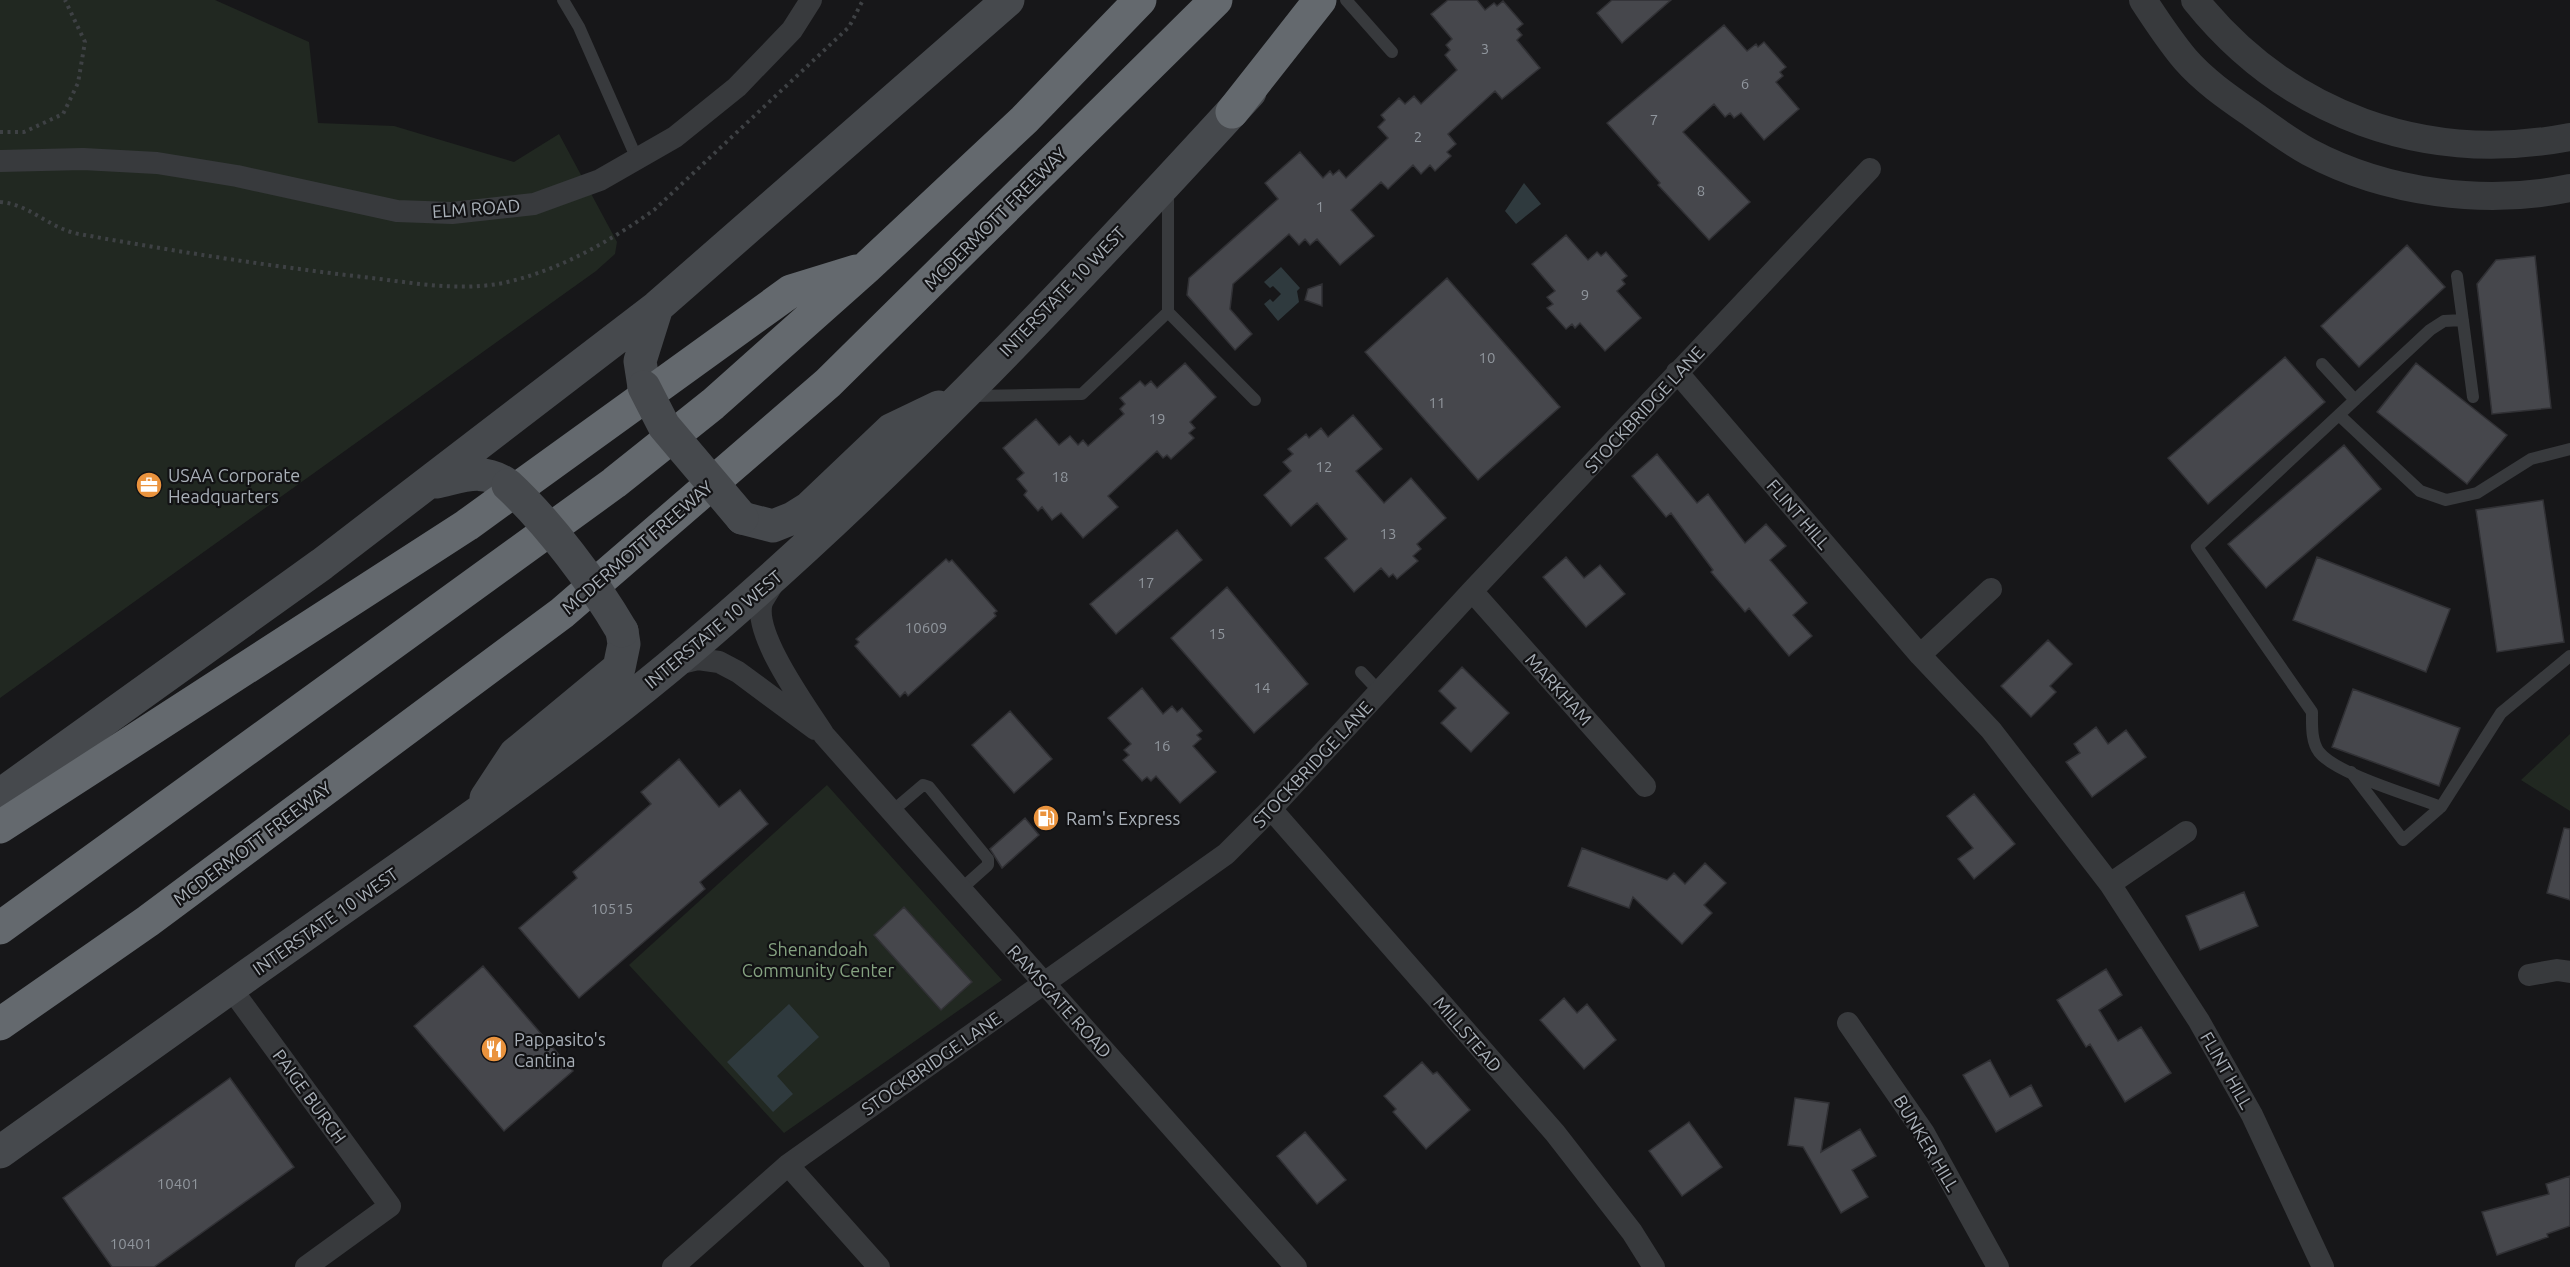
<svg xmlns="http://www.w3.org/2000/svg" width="2570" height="1267" font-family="Ubuntu,sans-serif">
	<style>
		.green { fill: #212821 }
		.water { fill: #2f3a3e }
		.building { fill: #46474c; stroke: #313135; stroke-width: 1.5 }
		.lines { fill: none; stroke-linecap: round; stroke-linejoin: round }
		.path { stroke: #3e4144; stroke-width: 4; stroke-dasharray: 3 4.5; stroke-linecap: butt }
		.service { stroke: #383a3d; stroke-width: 12 }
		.minor { stroke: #383a3d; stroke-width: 22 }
		.tertiary { stroke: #383a3d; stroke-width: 28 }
		.secondary { stroke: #46494d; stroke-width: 33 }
		.motorway { stroke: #64696e; stroke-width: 33 }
		.secondary-bridge { stroke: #46494d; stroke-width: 33 }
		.labels { text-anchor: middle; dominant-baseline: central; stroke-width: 4.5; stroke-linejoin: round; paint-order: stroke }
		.number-label { font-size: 15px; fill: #90969d }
		.street-label { font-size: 18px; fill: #a9b0b8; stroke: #121214 }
		.poi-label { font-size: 18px; fill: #a9b0b8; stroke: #121214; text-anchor: start }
		.park-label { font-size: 18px; fill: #85a281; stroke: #121214 }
	</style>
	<rect width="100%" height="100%" fill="#171719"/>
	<path class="green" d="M0 0H215L309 42 318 123 394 126 514 162 559 134 617 242 615 254 596 271 0 698Z
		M2570 734V811L2521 780Z
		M827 785 1002 980 784 1133 629 965Z"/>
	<path class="water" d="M1524 183 1541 204 1516 224 1505 211Z
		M1281 267 1300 288 1297 291 1299 302 1278 321 1264 304 1270 299 1273 302 1281 294 1273 286 1270 288 1264 282Z
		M789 1004 819 1037 777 1076 793 1094 773 1112 727 1062Z"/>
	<path class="building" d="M1448 0H1477L1485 10 1494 3 1497 6 1503 1 1523 24 1517 29 1522 35 1517 40 1540 68 1502 99 1495 91 1448 134 1456 144 1447 152 1451 156 1435 171 1430 165 1421 174 1413 165 1388 189 1381 182 1351 210 1374 236 1340 265 1317 239 1310 245 1305 239 1299 245 1289 234 1233 284 1230 309 1252 334 1235 350 1187 295 1189 278 1278 199 1265 183 1300 152 1323 178 1330 171 1333 175 1339 170 1346 178 1388 138 1378 127 1385 120 1381 115 1399 98 1405 104 1414 96 1421 104 1457 70 1445 55 1450 50 1446 45 1452 39 1431 14Z
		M1612 0H1671L1622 43 1597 13Z
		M1724 25 1747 51 1756 44 1758 47 1764 42 1786 67 1780 72 1783 76 1776 82 1799 109 1764 140 1741 113 1734 118 1730 113 1725 117 1714 104 1683 132 1750 202 1709 240 1658 185 1660 183 1607 123Z
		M1566 235 1588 260 1597 252 1601 256 1606 252 1627 276 1622 280 1625 284 1617 291 1641 318 1605 351 1580 323 1575 328 1572 324 1566 329 1547 308 1553 304 1547 297 1555 291 1532 264Z
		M2407 245 2445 287 2359 367 2321 326Z
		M2535 256 2551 408 2492 414 2477 284 2496 260Z
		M1447 278 1560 407 1478 480 1365 352Z
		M1322 284V306L1305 300 1308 289Z
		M2285 357 2325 402 2208 504 2168 458Z
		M1185 363 1216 397 1190 422 1195 428 1189 433 1194 438 1171 459 1167 455 1163 458 1157 451 1108 496 1118 507 1083 538 1061 513 1052 520 1042 507 1038 511 1024 495 1027 491 1017 479 1024 473 1003 448 1036 419 1059 445 1070 436 1078 445 1083 440 1088 446 1124 414 1120 409 1125 404 1120 398 1140 381 1145 386 1151 381 1157 388Z
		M2416 363 2507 435 2467 484 2377 412Z
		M1353 415 1382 449 1356 471 1384 503 1411 478 1446 518 1417 544 1421 549 1413 556 1418 561 1397 579 1393 574 1389 577 1381 568 1354 592 1325 558 1347 539 1317 503 1291 526 1264 495 1291 471 1283 462 1293 454 1288 449 1306 434 1309 438 1321 428 1328 437Z
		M2344 445 2381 489 2266 588 2228 544Z
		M1657 454 1697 503 1708 494 1745 543 1766 524 1786 546 1770 560 1807 603 1793 615 1812 636 1789 656 1749 608 1745 612 1711 572 1713 570 1671 513 1666 517 1632 476Z
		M2543 500 2564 642 2497 652 2476 510Z
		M1177 530 1202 560 1116 634 1090 604Z
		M1566 557 1584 578 1600 565 1625 594 1586 627 1543 577Z
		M2317 557 2450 609 2426 672 2293 620Z
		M946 559 949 562 952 560 997 611 994 613 996 616 908 696 905 692 900 697 855 646 859 642 856 639Z
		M1227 587 1308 684 1254 733 1171 638Z
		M2048 640 2072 664 2050 686 2056 692 2031 717 2001 686Z
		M1462 667 1509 713 1471 752 1441 723 1456 708 1439 691Z
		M1142 688 1163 714 1172 706 1177 712 1182 708 1202 731 1197 735 1201 739 1193 746 1216 772 1180 803 1156 776 1151 781 1147 777 1142 781 1123 760 1129 755 1124 750 1131 744 1108 718Z
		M2353 689 2460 728 2439 786 2332 747Z
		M1010 711 1052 759 1014 793 972 745Z
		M2096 727 2108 744 2126 730 2146 757 2092 797 2066 762 2080 753 2074 744Z
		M679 759 719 807 740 790 768 824 700 882 705 889 579 998 519 928 577 878 573 872 651 804 641 792Z
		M1974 794 2015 844 1974 879 1958 859 1973 848 1947 816Z
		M1025 818 1039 835 1002 868 990 849Z
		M2564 828 2570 829V900L2547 893Z
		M1582 848 1667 880 1674 873 1685 884 1705 863 1726 883 1704 905 1712 913 1682 944 1633 897 1629 908 1568 886Z
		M2244 892 2258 926 2200 950 2186 916Z
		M904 907 972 982 941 1010 874 935Z
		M483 966 573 1071 504 1131 414 1026Z
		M2106 969 2122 995 2099 1010 2118 1041 2141 1027 2171 1073 2125 1102 2090 1044 2086 1047 2057 1000Z
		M1564 998 1577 1013 1587 1004 1616 1040 1584 1069 1540 1020Z
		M1990 1060 2010 1097 2031 1085 2042 1106 1996 1132 1963 1075Z
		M1422 1062 1433 1074 1437 1072 1470 1110 1426 1149 1393 1112 1396 1109 1384 1096Z
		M230 1078 294 1167 154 1267H112L63 1198Z
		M1795 1098 1829 1103 1821 1152 1860 1129 1876 1156 1852 1170 1868 1197 1841 1213 1803 1147 1788 1145Z
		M1689 1122 1722 1167 1682 1196 1649 1151Z
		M1305 1132 1346 1180 1317 1204 1277 1156Z
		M2570 1176V1226L2547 1234 2548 1237 2497 1255 2482 1212 2549 1194 2546 1184Z"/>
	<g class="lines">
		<path class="path" d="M0 132H24L63 114 78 83 85 42 65 0
			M0 202C30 204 50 229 79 234 173 251 268 266 363 277 409 282 457 292 503 283 558 271 609 242 654 210L849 27 863 0"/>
		<path class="service" d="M563 0 579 27 637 159
			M1346 0 1392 52
			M2457 276 2473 397
			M1168 312 1255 400
			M2463 320 2444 321 2430 330 2197 547 2312 712C2312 725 2311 741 2319 752 2336 774 2413 796 2441 807L2501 713 2570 656
			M2322 364 2355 400
			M971 396 1082 394 1168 312V191
			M2339 415 2420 491 2446 500 2477 493 2531 459 2570 449
			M1361 672 1380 692
			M2351 772 2403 840 2441 807
			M890 813 923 785 929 787 988 859V865L960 890"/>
		<path class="minor" d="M0 161 83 159 157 163 237 176 397 211 452 213 534 204 600 180 675 137 737 87 792 30 811 0
			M1677 372 1920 655 1991 730 2110 884 2199 1021 2252 1115 2323 1267
			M774 582C770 589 765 596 762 602 752 634 807 708 824 735L1296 1267
			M1472 591 1645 786
			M1920 655 1991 589
			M673 665 698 659 719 662 738 672 815 729
			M1271 809 1555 1133 1632 1232 1654 1267
			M2110 884 2186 832
			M2529 975 2557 970 2570 972
			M230 987 390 1206 306 1267
			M1848 1023 1924 1133 1998 1267
			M788 1165 879 1267
			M673 1267 788 1165 1226 854 1271 809 1472 591 1870 169"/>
		<path class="tertiary" d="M2143 0C2156 20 2170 41 2185 59 2204 81 2229 98 2252 114 2270 127 2289 141 2309 152 2386 193 2485 206 2570 188
			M2195 0C2287 115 2425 165 2570 137"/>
		<path class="secondary" d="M644 387 640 361 657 307
			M436 482C464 476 483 467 508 485
			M742 518 773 526 793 518 809 508 891 430 939 407
			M0 795 322 564 657 307 1008 0
			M486 798 515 754 619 668 624 644 622 631
			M0 1152C108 1075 215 998 323 922 441 839 559 758 669 667 878 493 1067 292 1250 92"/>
		<path class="motorway" d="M1232 112 1320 0
			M0 827 467 525 791 291 856 271
			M0 928 614 483 713 404 866 268 1024 120 1140 0
			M0 1024 148 921 562 613 828 383 1216 0"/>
		<path class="secondary-bridge" d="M644 387 664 426 742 518
			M508 485C549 523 594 583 622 631"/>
	</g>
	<defs>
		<symbol id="office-disc" viewBox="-11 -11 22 22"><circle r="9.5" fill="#ea933d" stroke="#121214"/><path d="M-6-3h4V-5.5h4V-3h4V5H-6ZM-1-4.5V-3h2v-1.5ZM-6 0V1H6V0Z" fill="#fff"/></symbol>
		<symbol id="fuel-disc" viewBox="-11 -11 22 22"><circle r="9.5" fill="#ea933d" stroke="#121214"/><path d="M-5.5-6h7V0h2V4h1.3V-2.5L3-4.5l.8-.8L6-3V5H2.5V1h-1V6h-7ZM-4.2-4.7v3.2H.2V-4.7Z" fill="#fff"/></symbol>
		<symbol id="restaurant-disc" viewBox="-11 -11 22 22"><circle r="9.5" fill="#ea933d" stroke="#121214"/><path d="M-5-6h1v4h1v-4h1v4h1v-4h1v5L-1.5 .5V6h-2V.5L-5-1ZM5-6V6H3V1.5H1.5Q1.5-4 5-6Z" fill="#fff"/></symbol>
	</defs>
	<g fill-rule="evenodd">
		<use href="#office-disc" x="134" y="470" width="30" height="30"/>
		<use href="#fuel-disc" x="1031" y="803" width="30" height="30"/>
		<use href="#restaurant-disc" x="479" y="1034" width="30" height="30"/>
	</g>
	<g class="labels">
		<g class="number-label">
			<text x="1485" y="48">3</text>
			<text x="1745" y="83">6</text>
			<text x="1654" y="119">7</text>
			<text x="1418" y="136">2</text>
			<text x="1701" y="190">8</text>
			<text x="1320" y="206">1</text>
			<text x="1585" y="294">9</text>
			<text x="1487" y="357">10</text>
			<text x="1437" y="402">11</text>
			<text x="1157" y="418">19</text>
			<text x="1324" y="466">12</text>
			<text x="1060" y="476">18</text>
			<text x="1388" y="533">13</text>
			<text x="1146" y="582">17</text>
			<text x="926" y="627">10609</text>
			<text x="1217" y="633">15</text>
			<text x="1262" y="687">14</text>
			<text x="1162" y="745">16</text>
			<text x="612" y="908">10515</text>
			<text x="178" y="1183">10401</text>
			<text x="131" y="1243">10401</text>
		</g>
		<g class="street-label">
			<text transform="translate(476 208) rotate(-4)">ELM ROAD</text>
			<text transform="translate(995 218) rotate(-45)">MCDERMOTT FREEWAY</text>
			<text transform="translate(1062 291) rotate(-46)">INTERSTATE 10 WEST</text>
			<text transform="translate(1644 409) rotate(-47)">STOCKBRIDGE LANE</text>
			<text transform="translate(1799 514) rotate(49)">FLINT HILL</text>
			<text transform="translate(637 547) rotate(-41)">MCDERMOTT FREEWAY</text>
			<text transform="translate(713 629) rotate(-40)">INTERSTATE 10 WEST</text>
			<text transform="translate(1559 689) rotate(48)">MARKHAM</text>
			<text transform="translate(1312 764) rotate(-47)">STOCKBRIDGE LANE</text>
			<text transform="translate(252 843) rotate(-37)">MCDERMOTT FREEWAY</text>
			<text transform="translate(325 921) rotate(-35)">INTERSTATE 10 WEST</text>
			<text transform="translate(1060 1001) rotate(48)">RAMSGATE ROAD</text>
			<text transform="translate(1468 1034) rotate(49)">MILLSTEAD</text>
			<text transform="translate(931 1063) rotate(-35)">STOCKBRIDGE LANE</text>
			<text transform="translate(2227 1070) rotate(60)">FLINT HILL</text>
			<text transform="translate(310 1096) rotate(54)">PAIGE BURCH</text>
			<text transform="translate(1927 1143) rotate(59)">BUNKER HILL</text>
		</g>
		<g class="poi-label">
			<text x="168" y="475">USAA Corporate<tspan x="168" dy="21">Headquarters</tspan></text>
			<text x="1066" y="818">Ram's Express</text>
			<text x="514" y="1039">Pappasito's<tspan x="514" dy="21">Cantina</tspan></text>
		</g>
		<g class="park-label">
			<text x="818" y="949">Shenandoah<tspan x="818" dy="21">Community Center</tspan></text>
		</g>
	</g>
</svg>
